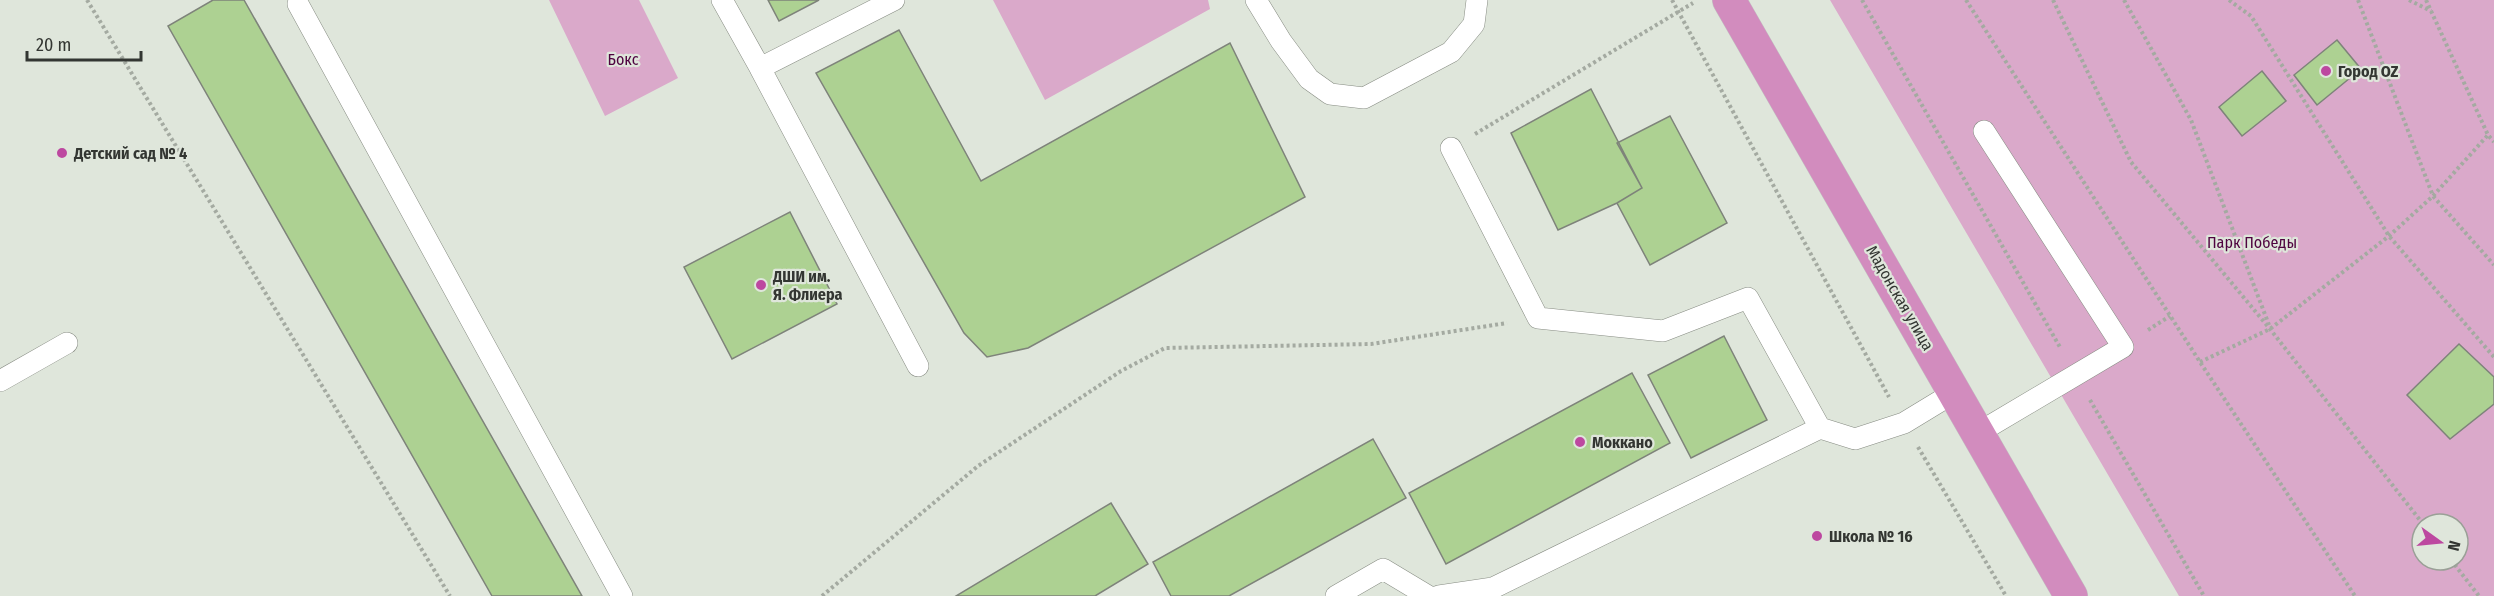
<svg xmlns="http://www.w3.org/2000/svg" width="2494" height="596" font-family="'Fira Sans Condensed',sans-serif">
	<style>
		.green { fill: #daa9ca; fill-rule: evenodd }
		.building { fill: #add192; stroke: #7e837a; stroke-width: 1.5 }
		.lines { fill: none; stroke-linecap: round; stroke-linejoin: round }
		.service-casing { stroke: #878c83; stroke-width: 22 }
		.trunk-casing { stroke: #c2c3c2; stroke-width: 34 }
		.path { stroke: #a4aaa1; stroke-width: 4; stroke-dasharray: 3 3; stroke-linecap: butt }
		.service { stroke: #fff; stroke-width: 21 }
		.trunk { stroke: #d28cbe; stroke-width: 33 }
		.poi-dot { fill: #bd48a0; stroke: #dfe6db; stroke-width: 2 }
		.labels { text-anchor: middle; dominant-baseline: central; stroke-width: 4.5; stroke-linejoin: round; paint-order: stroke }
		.park-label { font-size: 16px; fill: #4f0340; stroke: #dfe6db }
		.poi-label { font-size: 16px; font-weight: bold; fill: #333632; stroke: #dfe6db; text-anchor: start }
		.street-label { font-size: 16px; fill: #333632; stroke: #dfe6db }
	</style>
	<rect width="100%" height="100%" fill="#dfe6db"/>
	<path class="green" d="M549 0H639L678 78 605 116Z
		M993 0H1208L1210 9 1045 100Z
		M1830 0H2494V596H2179ZM2422 524H2458V560H2422Z"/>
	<path class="building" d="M213 0H244L582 596H492L168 26Z
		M768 0H819L779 21Z
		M899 30 981 181 1230 43 1305 197 1028 348 987 357 964 333 816 73Z
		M2337 40 2361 69 2317 105 2294 75Z
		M2262 71 2286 101 2242 136 2219 107Z
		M1591 89 1642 188 1617 203 1558 230 1511 133Z
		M1670 116 1727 223 1650 265 1617 203 1642 188 1617 143Z
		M790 212 837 304 732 359 684 267Z
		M1724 336 1767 420 1691 458 1648 375Z
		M2459 344 2494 377V404L2450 439 2407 395Z
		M1632 373 1670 443 1446 564 1409 493Z
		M1373 439 1406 498 1229 596H1171L1153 562Z
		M1111 503 1148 564 1095 596H956Z"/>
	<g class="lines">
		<defs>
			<path id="service" d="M722 0 760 68
				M894 0 760 68 918 366
				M1256 0 1281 41 1309 79 1330 94 1364 98 1451 52 1474 24 1477 0
				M298 4 622 596
				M1451 148 1538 318 1663 331 1748 298 1820 428 1855 439 1904 423 1955 392
				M0 381 67 343
				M1978 433 2123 347 1984 131
				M1336 596 1383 569 1428 596
				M1439 596 1493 588 1820 428"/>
			<path id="trunk" d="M1729 0 2071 596"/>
		</defs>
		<use href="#service" class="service-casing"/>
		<use href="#trunk" class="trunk-casing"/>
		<path class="path" d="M87 0 450 596
			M1672 0 1889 397
			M1862 0 2061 349
			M1966 0 2200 362 2355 596
			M2053 0 2131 162 2270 329 2423 524
			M2124 0 2191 120 2269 325
			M2229 0 2251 16 2389 236 2494 357
			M2358 0 2433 196 2494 265
			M2409 0 2431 11
			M2426 0 2488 135 2494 142
			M1475 134 1693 3
			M2148 330 2170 316
			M2200 362 2270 329 2389 236 2433 196 2488 135
			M2090 400 2204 596
			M1918 447 2006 596
			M2451 560 2479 596
			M822 596 978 466 1121 371 1165 348 1371 344 1507 323"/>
		<use href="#service" class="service"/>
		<use href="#trunk" class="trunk"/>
	</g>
	<g class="poi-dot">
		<circle cx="2326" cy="71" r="6"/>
		<circle cx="62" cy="153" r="6"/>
		<circle cx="761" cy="285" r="6"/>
		<circle cx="1580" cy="442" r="6"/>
		<circle cx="1817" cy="536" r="6"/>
	</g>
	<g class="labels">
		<g class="park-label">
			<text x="623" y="59">Бокс</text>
			<text x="2252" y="242">Парк Победы</text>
		</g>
		<g class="poi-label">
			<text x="2338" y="71">Город OZ</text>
			<text x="74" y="153">Детский сад № 4</text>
			<text x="773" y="276">ДШИ им.<tspan x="773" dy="18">Я. Флиера</tspan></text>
			<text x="1592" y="442">Моккано</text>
			<text x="1829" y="536">Школа № 16</text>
		</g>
		<g class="street-label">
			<text transform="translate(1900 298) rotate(60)">Мадонская улица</text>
		</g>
	</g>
	<g transform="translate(2440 542) rotate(105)"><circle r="28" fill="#dfe6db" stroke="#9aa097" stroke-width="1.5"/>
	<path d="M0-4.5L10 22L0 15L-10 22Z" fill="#bd48a0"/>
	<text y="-9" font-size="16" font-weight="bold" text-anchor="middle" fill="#333632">N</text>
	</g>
	<path d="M27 51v9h114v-9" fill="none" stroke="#333632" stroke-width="3"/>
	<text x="36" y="51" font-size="18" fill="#333632" stroke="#dfe6db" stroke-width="4.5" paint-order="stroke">20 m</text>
</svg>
